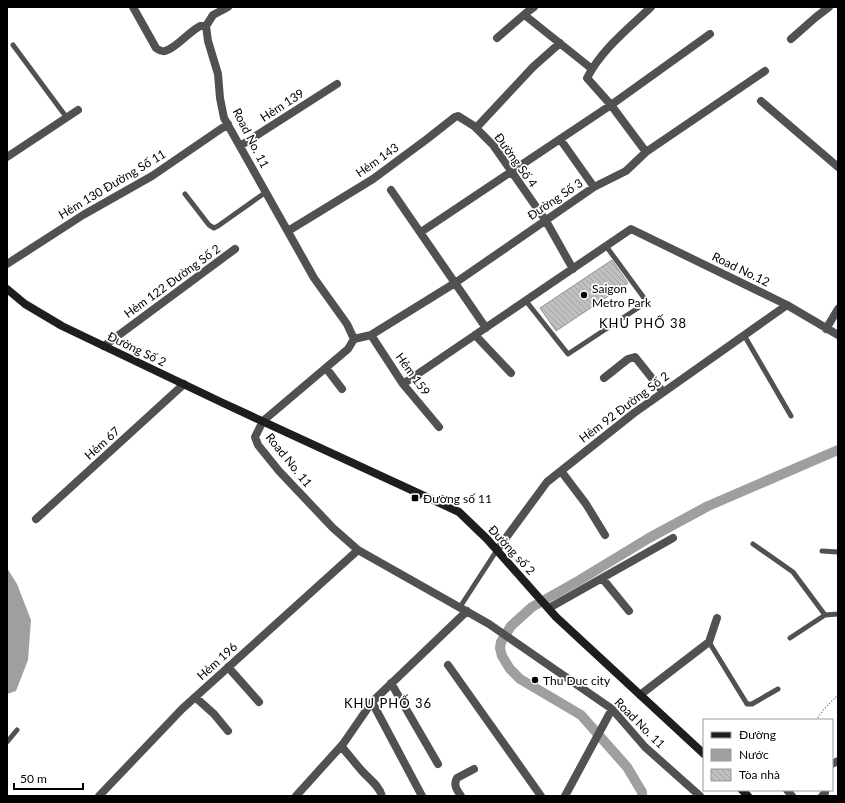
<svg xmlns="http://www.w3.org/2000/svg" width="845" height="803" font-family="Lato,sans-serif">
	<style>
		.water { fill: #9f9f9f }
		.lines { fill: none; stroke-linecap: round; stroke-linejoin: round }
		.canal { stroke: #9f9f9f; stroke-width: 10 }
		.building { fill: url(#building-back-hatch); stroke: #959595 }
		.path { stroke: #737373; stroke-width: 1.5; stroke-dasharray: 1 2; stroke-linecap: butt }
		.lane { stroke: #515151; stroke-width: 5 }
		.street { stroke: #515151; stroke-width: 8 }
		.secondary { stroke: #1e1e1e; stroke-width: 8 }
		.poi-dot { fill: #000; stroke: #fff; stroke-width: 1.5 }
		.labels { text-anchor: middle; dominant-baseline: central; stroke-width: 3.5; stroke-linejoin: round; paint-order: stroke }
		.street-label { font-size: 12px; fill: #000; stroke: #fff }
		.poi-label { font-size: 12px; fill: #000; stroke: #fff; text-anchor: start }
		.neighbourhood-label { font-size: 13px; letter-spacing: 1px; fill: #000; stroke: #fff }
	</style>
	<defs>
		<pattern id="building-back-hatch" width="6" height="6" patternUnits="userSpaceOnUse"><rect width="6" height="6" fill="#c0c0c0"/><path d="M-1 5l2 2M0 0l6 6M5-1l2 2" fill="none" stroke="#a3a3a3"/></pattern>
	</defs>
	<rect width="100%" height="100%" fill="#fff"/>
	<path class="water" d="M7 568 17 584 31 620 28 660 16 691 7 694Z"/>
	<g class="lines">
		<path class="canal" d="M642 796V792L627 767 581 715 520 679 510 669 502 656 500 648 501 642 511 626 532 607 578 581 649 538 708 506 838 450"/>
	</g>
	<path class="building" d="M612 260 628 283 556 331 540 308Z"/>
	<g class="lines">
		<path class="path" d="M816 720 824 709 838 695"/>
		<path class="lane" d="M13 45 67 118
			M185 194 209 225 214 228 218 226 266 192
			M526 301 568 354 647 302 606 246
			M744 335 791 416
			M753 544 793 572 825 615 838 614
			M822 551 838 552
			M460 607 497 550
			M790 638 825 615
			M709 642 747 704H752L778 689
			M7 742 17 730"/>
		<path class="street" d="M133 7 156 48C159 50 162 52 165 51 175 49 188 33 197 28L200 26H206
			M228 7 213 15 206 26 208 41 218 74 220 98 224 118 314 278 347 324 354 339
			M534 7 526 13 527 17 592 69
			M497 38 526 13
			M791 39 816 17 829 7
			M761 101 838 167
			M476 128 533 67 560 43
			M560 139 594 187
			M240 146 337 84
			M646 152 611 105 587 78C602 49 628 29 651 7
			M7 157 78 110
			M391 190 486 328
			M288 231 373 179 427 139 455 117 458 116 474 126 493 145 546 221 573 269
			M421 232 611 105 710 34
			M7 264 83 215 152 176 228 124
			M826 329 838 309
			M371 335 403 384 439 427
			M475 335 511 373
			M354 339 348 349 263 421 255 437 258 445 279 471 333 528 358 550 489 624 612 709 645 747 700 796
			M354 339 371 335 455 283 594 187 626 171 646 152 765 71
			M104 346 235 249
			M326 368 342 389
			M604 378 628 359 635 357 663 392
			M403 384 631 229 787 305 838 335
			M561 471 586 504 605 535
			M36 519 184 384
			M497 550 547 482 634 413 787 305
			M602 578 629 611
			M549 608 673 538
			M448 665 541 796
			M228 667 259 702
			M391 683 438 764
			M640 695 709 642 717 618
			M195 697 214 714 228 731
			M372 702 422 796
			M341 746C348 754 355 763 362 771 369 779 379 785 382 796
			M832 764 838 761
			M787 790 792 796
			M99 796 182 709 358 550
			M296 796 343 744 372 702 467 611
			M461 796C457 790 453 785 457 778L474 769
			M565 796 612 709
			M822 796 825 793V790"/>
		<path class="secondary" d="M7 289 25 304 62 326 223 403 459 512 487 539 556 617 704 754
			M742 790 748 796"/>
	</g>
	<g class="poi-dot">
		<circle cx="584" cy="295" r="4"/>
		<rect x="411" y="494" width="8" height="8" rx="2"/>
		<circle cx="535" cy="680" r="4"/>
	</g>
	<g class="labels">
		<g class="street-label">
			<text transform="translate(282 105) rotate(-33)">Hẻm 139</text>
			<text transform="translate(251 138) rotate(63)">Road No. 11</text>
			<text transform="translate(377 160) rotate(-35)">Hẻm 143</text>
			<text transform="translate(516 160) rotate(54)">Đường Số 4</text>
			<text transform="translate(112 184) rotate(-31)">Hẻm 130 Đường Số 11</text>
			<text transform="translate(555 199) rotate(-34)">Đường Số 3</text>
			<text transform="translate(741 269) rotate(26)">Road No.12</text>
			<text transform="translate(172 281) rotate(-36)">Hẻm 122 Đường Số 2</text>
			<text transform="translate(137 349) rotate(26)">Đường Số 2</text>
			<text transform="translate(413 374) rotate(54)">Hẻm 159</text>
			<text transform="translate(624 407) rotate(-37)">Hẻm 92 Đường Số 2</text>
			<text transform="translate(102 443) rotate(-42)">Hẻm 67</text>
			<text transform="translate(289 460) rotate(51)">Road No. 11</text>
			<text transform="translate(512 550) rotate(47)">Đường số 2</text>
			<text transform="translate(217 661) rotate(-42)">Hẻm 196</text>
			<text transform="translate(640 723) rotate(45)">Road No. 11</text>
		</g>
		<g class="poi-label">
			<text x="592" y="288">Saigon<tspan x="592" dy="14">Metro Park</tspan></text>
			<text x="423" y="498">Đường số 11</text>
			<text x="543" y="680">Thu Duc city</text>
		</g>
		<g class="neighbourhood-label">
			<text x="643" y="323">KHU PHỐ 38</text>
			<text x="388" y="703">KHU PHỐ 36</text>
		</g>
	</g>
	<rect width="845" height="803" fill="none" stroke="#000000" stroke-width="16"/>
	<rect x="703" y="719" width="130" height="72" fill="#ffffff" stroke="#999999"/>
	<rect x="711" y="732" width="20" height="6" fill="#1e1e1e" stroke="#999999"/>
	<text x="739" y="739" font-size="12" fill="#000000">Đường</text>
	<rect x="711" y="749" width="20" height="12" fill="#9f9f9f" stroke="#999999"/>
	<text x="739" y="759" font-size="12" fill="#000000">Nước</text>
	<rect x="711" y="769" width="20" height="12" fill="url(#building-back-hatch)" stroke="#999999"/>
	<text x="739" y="779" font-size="12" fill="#000000">Tòa nhà</text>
	<path d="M14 783v6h69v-6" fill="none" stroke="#000000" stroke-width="2"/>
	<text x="20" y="783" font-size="12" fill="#000000" stroke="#ffffff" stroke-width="3" paint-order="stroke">50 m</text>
</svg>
